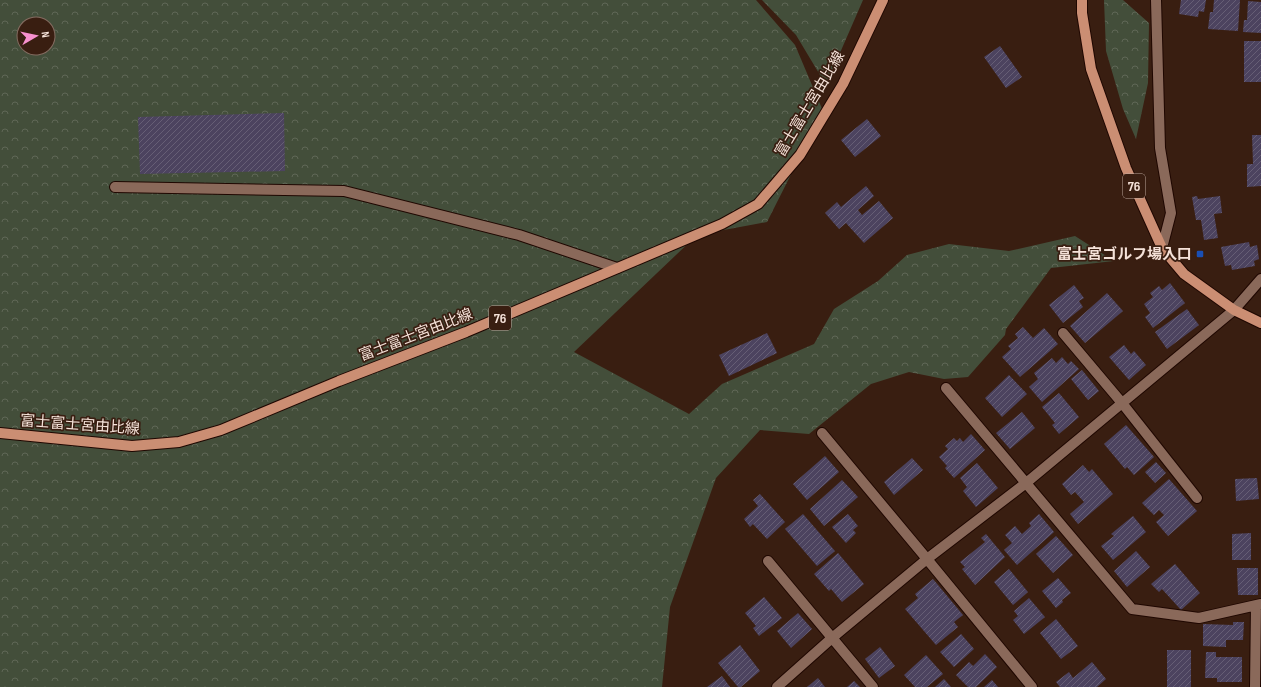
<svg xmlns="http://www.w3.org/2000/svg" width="1261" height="687" font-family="'Sofia Sans Condensed','Noto Sans JP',sans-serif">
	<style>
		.forest { fill: url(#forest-crowns); fill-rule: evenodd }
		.building { fill: url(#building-hatch) }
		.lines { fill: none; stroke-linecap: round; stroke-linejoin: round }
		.minor-casing { stroke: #1f0700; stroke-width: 12 }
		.major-casing { stroke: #1f0700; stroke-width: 12 }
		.minor { stroke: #8a695a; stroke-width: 10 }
		.major { stroke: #cb8e73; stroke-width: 10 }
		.transit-dot { fill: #1a4fb4; stroke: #391e11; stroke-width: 1.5 }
		.labels { text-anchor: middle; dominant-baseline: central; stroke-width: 3.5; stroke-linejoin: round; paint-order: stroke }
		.shield { fill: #391e11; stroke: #bda79d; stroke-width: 1 }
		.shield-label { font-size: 14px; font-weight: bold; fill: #f5e2d9 }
		.street-label { font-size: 15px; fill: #f5e2d9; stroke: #391e11 }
		.poi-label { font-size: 15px; font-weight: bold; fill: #f5e2d9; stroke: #391e11; text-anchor: end }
	</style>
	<defs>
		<pattern id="forest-crowns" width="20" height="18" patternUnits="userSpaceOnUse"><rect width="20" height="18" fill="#434e3a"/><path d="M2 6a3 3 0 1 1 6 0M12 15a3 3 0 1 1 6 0" fill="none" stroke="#5f6756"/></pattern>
		<pattern id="building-hatch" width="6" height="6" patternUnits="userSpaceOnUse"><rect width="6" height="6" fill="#4c435f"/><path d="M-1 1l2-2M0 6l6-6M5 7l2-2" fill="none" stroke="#665e75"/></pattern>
	</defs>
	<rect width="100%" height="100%" fill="#391e11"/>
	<path class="forest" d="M0 0H756L795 45 823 111 767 222 697 235 574 352 689 414 722 384 814 344 834 309 878 281 907 255 949 244 1009 251 1075 236 1114 261 1051 268 1006 329 1005 335 968 377 944 379 909 372 871 384 809 434 760 430 716 478 670 607 662 687H0ZM24 24H48V48H24Z
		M762 0H863L826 85 796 35Z
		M1104 0H1123L1149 23 1148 83 1136 139 1123 109 1106 51Z"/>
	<path class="building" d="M1181 0H1206L1204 12 1199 11 1198 17 1179 14Z
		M1214 0H1240L1238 31 1208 29 1210 12H1213Z
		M1248 1 1261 2V33L1243 32 1244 20H1247Z
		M1244 41H1261V82H1244Z
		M1000 46 1022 77 1006 88 984 57Z
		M284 113 285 171 140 174 138 117Z
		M867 119 881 136 855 157 841 140Z
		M1252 135H1261V186L1247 187V164H1253Z
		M866 186 874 196 858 210 862 215 879 201 893 218 864 243 846 223 839 229 825 213 837 202 841 207Z
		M1197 196 1198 199 1220 196 1222 213 1214 214 1218 238 1204 240 1201 220H1196L1192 197Z
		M1249 242 1250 247 1257 245 1259 259 1254 261 1255 266 1232 270 1231 265 1225 266 1221 247Z
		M1170 283 1185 303 1153 328 1145 317 1150 313 1144 304 1153 297 1150 293 1159 286 1162 290Z
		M1074 285 1084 298 1079 301 1083 307 1063 323 1049 305Z
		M1107 293 1123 311 1085 343 1070 326Z
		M1187 309 1199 325 1167 349 1155 332Z
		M1023 327 1033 338 1044 328 1058 344 1020 377 1002 357 1011 349 1008 346 1018 338 1015 334Z
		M767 333 777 353 729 376 719 355Z
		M1124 345 1131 354 1134 351 1146 365 1129 380 1109 357Z
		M1062 357 1068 364 1071 361 1079 369 1042 402 1029 387 1038 379 1034 373 1052 358 1056 363Z
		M1082 370 1099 391 1088 400 1071 379Z
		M1009 375 1027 394 1002 417 985 398Z
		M1059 393 1079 417 1059 434 1052 425 1055 423 1042 407Z
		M1022 412 1035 428 1010 449 996 433Z
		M1126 425 1154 457 1134 475 1127 467 1125 469 1104 444Z
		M971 434 985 450 954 478 945 468 947 466 939 457 948 449 945 446 954 438 957 441 960 438 963 442Z
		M825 456 839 472 807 500 793 484Z
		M912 458 923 470 894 495 884 482Z
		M1156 462 1166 473 1155 483 1145 472Z
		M977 463 998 488 976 507 963 491 967 487 960 478Z
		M1083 465 1089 472 1092 469 1113 494 1078 524 1070 514 1084 502 1075 492 1071 495 1062 484Z
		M1257 478 1259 499 1236 501 1235 479Z
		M1169 479 1197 511 1168 536 1156 522 1164 515 1159 510 1154 515 1142 503Z
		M842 480 858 497 824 526 810 509Z
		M760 494 785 522 767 539 753 524 750 527 744 519 758 506 753 500Z
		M803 514 835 551 817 566 785 529Z
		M848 514 858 526 853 530 856 533 846 543 832 527Z
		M1039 514 1054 532 1017 565 1004 550 1012 543 1005 535 1015 526 1022 534 1031 526 1029 523Z
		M1133 516 1146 532 1113 560 1101 546 1114 536 1111 534Z
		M1251 533V560H1232V534Z
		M986 534 1005 557 975 585 962 569 965 567 960 562 985 542 981 538Z
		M1056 536 1073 555 1053 573 1036 554Z
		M1136 551 1150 567 1127 587 1114 571Z
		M838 553 864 584 842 602 831 589 829 591 814 574Z
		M1175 564 1200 593 1181 610 1162 589 1159 592 1151 584Z
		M1237 568H1258V595H1238Z
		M1009 569 1028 592 1013 605 994 582Z
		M1058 578 1071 593 1062 600 1063 602 1056 608 1042 591Z
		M933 579 963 615 954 622 958 627 936 645 905 609 918 598 915 594Z
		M764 597 782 618 759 636 753 628 756 626 745 613Z
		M1029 598 1045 617 1024 634 1013 620 1018 616 1014 611Z
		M798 613 812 629 791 648 777 631Z
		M1056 619 1078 646 1061 659 1040 633Z
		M1233 622H1244L1243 640H1226V647L1203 646V624L1233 625Z
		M961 634 974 649 954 667 940 652Z
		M740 645 760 671 741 687H738L718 663Z
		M880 647 895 666 879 678 865 659Z
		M1167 650H1191V687H1167Z
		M1206 652H1216V657H1242V682H1217V678H1205Z
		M985 654 997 667 976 687H968L956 675 969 662 973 666Z
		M926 655 943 674 927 687H915L904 675Z
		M1092 662 1106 679 1097 687H1060L1056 682 1069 672 1073 678Z
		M722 676 730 687H707Z
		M818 678 825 687H807Z
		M944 679 951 687H935Z
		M992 680 998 687H984Z
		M854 681 860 687H847Z"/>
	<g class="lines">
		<defs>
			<path id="minor" d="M1156 0 1160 148 1171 213 1162 248
				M115 187 344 191 519 235 617 268
				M1063 333 1122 403 1197 498
				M946 388 1132 609 1199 618 1261 604
				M822 433 927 559 1032 687
				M768 561 873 687
				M777 687 832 638 927 559 1026 483 1234 310 1261 279
				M1255 687 1256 606"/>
			<path id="major" d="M1082 0V13L1091 69 1126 168 1162 248 1184 274 1234 310 1261 323
				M0 433 132 446 179 442 221 430 339 381 466 332 722 224 758 204 800 155 843 84 883 0"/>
		</defs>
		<use href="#minor" class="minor-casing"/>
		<use href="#major" class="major-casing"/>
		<use href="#minor" class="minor"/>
		<use href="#major" class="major"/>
	</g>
	<rect class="transit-dot" x="1196" y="250" width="8" height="8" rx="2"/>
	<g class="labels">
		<g class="shield">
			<rect x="1123" y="174" width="22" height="24" rx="3"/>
			<rect x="489" y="306" width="22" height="24" rx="3"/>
		</g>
		<g class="shield-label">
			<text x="1134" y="186">76</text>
			<text x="500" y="318">76</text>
		</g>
		<g class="street-label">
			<text transform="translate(810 104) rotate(-59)">富士富士宮由比線</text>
			<text transform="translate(416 335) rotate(-21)">富士富士宮由比線</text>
			<text transform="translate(80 425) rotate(4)">富士富士宮由比線</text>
		</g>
		<g class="poi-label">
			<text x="1192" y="254">富士宮ゴルフ場入口</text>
		</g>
	</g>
	<g transform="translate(36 36) rotate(81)"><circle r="19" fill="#391e11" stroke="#846c61"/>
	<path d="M0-3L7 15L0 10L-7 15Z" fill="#f790ce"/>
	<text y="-6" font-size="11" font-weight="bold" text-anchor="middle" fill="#f5e2d9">N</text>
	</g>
</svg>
